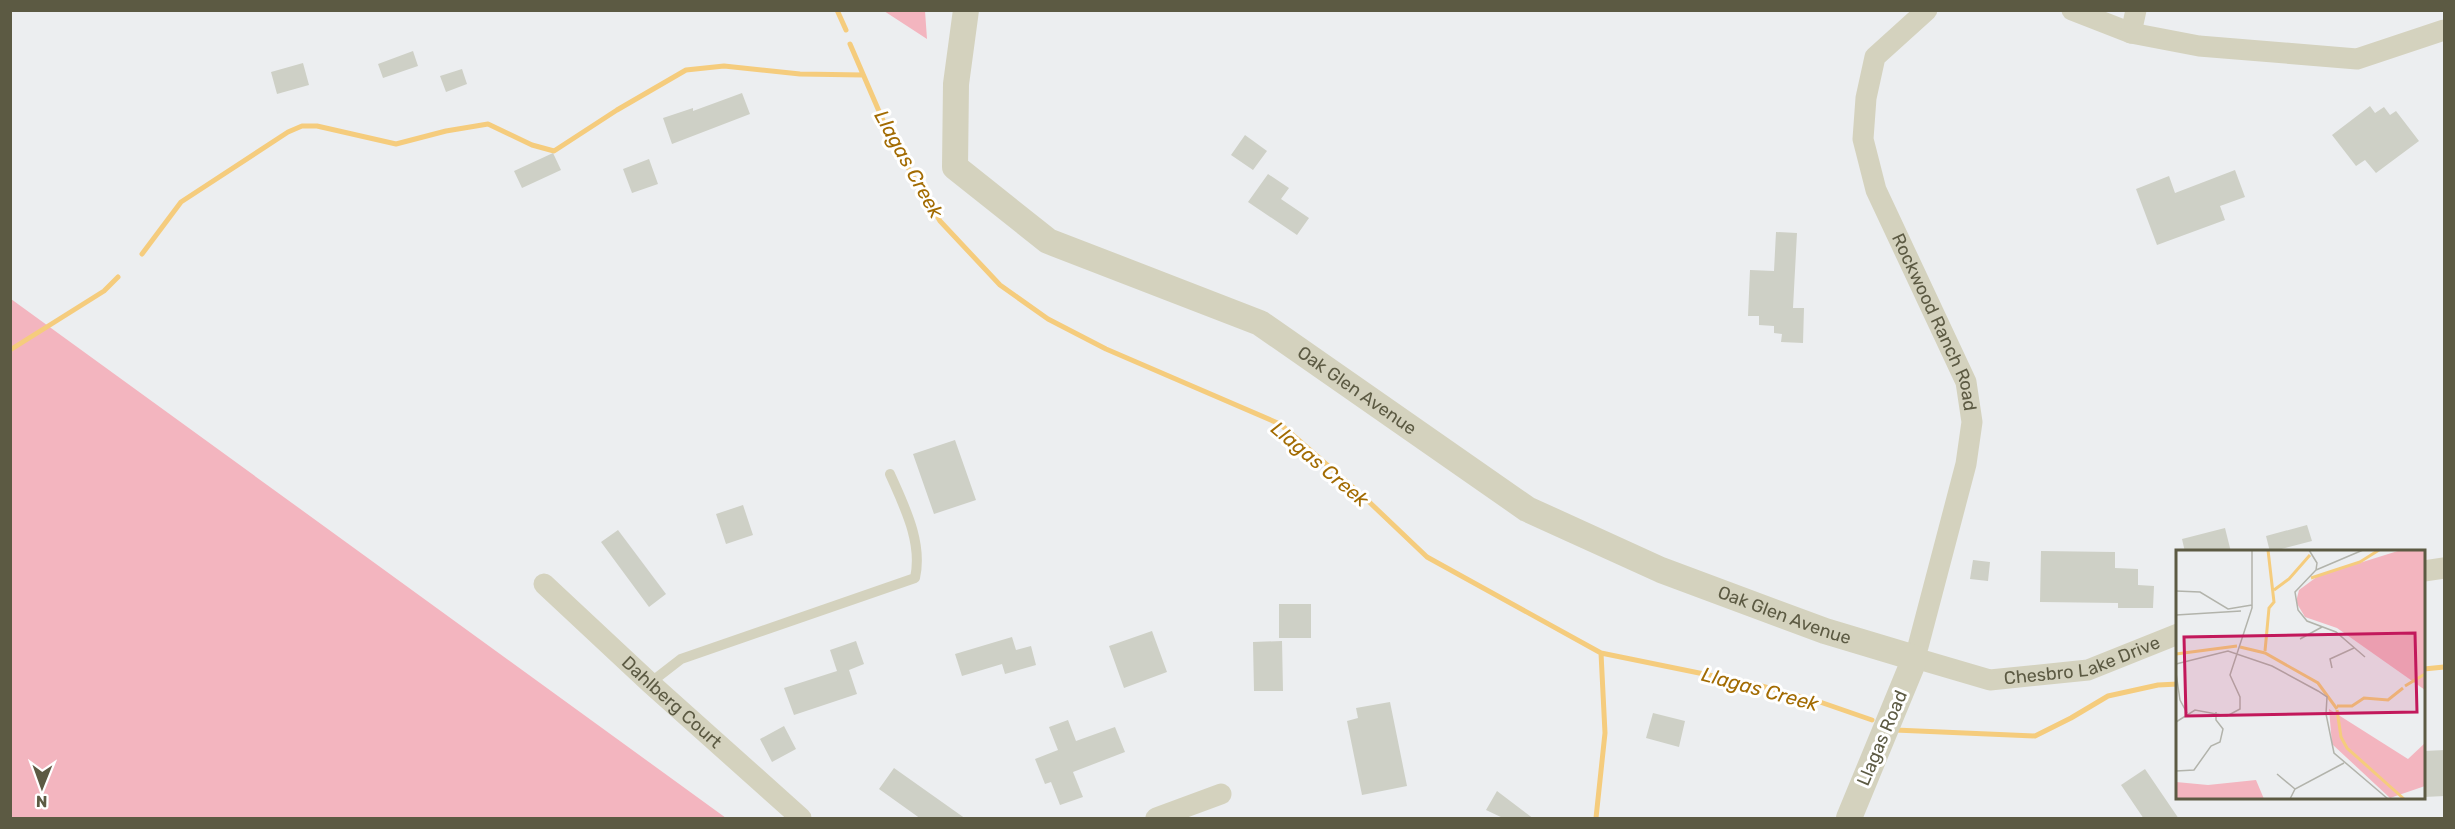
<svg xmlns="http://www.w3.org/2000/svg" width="2455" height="829" font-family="Rubik,sans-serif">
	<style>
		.green { fill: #f3b5bf }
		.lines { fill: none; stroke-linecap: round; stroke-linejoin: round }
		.stream { stroke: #f5cc7d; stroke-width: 5 }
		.building { fill: #ced0c6 }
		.service { stroke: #d4d2be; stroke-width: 10 }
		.minor { stroke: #d4d2be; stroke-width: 21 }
		.tertiary { stroke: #d4d2be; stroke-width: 26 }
		.labels { text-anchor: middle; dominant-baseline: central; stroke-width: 6; stroke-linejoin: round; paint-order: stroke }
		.street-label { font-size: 18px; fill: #5c5a43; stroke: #fff }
		.water-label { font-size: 20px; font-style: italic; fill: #a26b02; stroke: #fff }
		.inset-river { fill: none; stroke: #f5cc7d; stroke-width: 3 }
		.inset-road { fill: none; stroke: #b2b3ab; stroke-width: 1.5 }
		.view { fill: #c2185b; fill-opacity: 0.15; stroke: #c2185b; stroke-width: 3 }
		.inset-edge { fill: none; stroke: #5c5a43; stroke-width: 3 }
	</style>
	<rect width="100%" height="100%" fill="#eceef0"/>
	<path class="green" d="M884 11H925L927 39Z
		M10 299H11L726 818H11Z"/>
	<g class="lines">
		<path class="stream" d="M837 10 846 30
			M850 44 891 139 940 221 1000 285 1048 319 1106 349 1280 424 1365 498 1427 557 1601 653 1758 685 1820 702 1872 720
			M142 254 181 202 288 132 302 126H317L396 144 446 131 488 124 532 145 554 151 617 110 686 70 724 66 800 74 863 75
			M10 350 104 291 118 277
			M2424 669 2444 667
			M1895 730 2035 736 2071 718 2108 696 2158 685 2178 684
			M1596 818 1605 733 1601 653"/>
	</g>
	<path class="building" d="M413 51 418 66 383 78 378 64Z
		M303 63 309 85 277 94 271 72Z
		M462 69 467 84 446 92 440 76Z
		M742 93 750 114 672 144 663 118 693 108V111Z
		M2370 106 2375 113 2384 107 2390 115 2396 111 2419 141 2376 173 2365 160 2356 166 2332 135Z
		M1245 135 1267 151 1253 170 1231 155Z
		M553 153 561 170 522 188 514 171Z
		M649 159 658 184 632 193 623 169Z
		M2235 170 2245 197 2220 206 2225 220 2157 245 2136 189 2169 176 2175 193Z
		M1268 174 1289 188 1281 199 1309 218 1297 235 1248 202Z
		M1776 232 1797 233 1793 308H1804L1803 343 1781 342 1782 334 1774 333V326L1759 325V316H1748L1750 270 1774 271Z
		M955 440 976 500 934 514 913 454Z
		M743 505 753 535 726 544 716 514Z
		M2307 525 2312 541 2270 552 2266 536Z
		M2225 528 2231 552H2185L2182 539Z
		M618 530 666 594 649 607 601 542Z
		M2041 551 2115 552V568L2138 569V585L2154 586 2153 608H2118V603L2040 602Z
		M1973 560 1990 562 1988 581 1970 579Z
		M1279 604H1311V638H1279Z
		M1152 631 1167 672 1124 688 1109 646Z
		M1012 637 1016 650 1031 646 1036 665 1005 674 1002 664 962 676 955 654Z
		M856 641 864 664 849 670 857 694 794 715 784 688 837 671 830 650Z
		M1282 641 1283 691H1254L1253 642Z
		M1390 702 1407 786 1362 795 1347 721 1358 718 1356 708Z
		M1653 713 1685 721 1679 747 1646 738Z
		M1068 720 1076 741 1115 727 1125 752 1073 772 1083 797 1060 805 1051 782 1045 784 1035 759 1058 750 1049 727Z
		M784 726 796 749 772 762 760 739Z
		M2445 750V796L2424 797V751Z
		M894 768 966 819H921L879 789Z
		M2145 769 2179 819H2144L2121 785Z
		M1497 791 1534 819H1505L1486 810Z"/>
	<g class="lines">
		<path class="service" d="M650 683 681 659 915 578C923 542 904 506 890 474"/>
		<g class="minor">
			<path id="s1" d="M1927 10 1875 57 1866 98 1863 139 1876 190 1966 382 1972 422 1966 464 1915 658 1990 680 2088 670 2178 634"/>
			<path d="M2072 10 2131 33 2199 46 2357 59 2444 30"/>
			<path d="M2131 33 2136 10"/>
			<path d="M2424 571 2444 568"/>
			<path id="s2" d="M544 584 650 683 801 818"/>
			<path d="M1156 818 1221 794"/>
		</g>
		<path class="tertiary" id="s3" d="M966 10 956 84 955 167 1048 241 1260 323 1527 509 1661 570 1825 631 1915 658 1849 818"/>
	</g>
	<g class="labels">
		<g class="street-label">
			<text stroke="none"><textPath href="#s1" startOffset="351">Rockwood Ranch Road</textPath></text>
			<text stroke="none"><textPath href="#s3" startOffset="622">Oak Glen Avenue</textPath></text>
			<text stroke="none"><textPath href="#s3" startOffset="1108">Oak Glen Avenue</textPath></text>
			<text stroke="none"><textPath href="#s1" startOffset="874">Chesbro Lake Drive</textPath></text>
			<text stroke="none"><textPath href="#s2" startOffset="174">Dahlberg Court</textPath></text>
			<text transform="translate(1882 738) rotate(-67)">Llagas Road</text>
		</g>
		<g class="water-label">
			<text transform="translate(909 164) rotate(61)">Llagas Creek</text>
			<text transform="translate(1320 464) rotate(40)">Llagas Creek</text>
			<text transform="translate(1760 689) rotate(15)">Llagas Creek</text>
		</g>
	</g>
	<g transform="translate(2176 550)">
		<rect width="249" height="249" fill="#eceef0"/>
		<path d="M225 0H249V140L161 78 129 67 120 52 123 40 142 26ZM153 159 232 209 249 193V236L214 248 156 194ZM80 230 88 249H0V232L32 235Z" fill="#f3b5bf"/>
		<path class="inset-river" d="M135 28 184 12 203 0M98 40 113 29 134 5M64 97 89 103 142 133 161 159M89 101 93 58 98 52 92 0M0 104 61 96M229 136 249 124M161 156H176L188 148 212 150 227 138M161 160 165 187 171 198 228 249"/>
		<path class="inset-road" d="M133 0 141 13 140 20 119 42 122 60 131 71 160 82 189 107M140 20 187 0M0 41 24 42 52 59 76 55M0 65 65 61M124 89 146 77M0 114 52 101 96 116 142 141 151 147 150 164 158 203 212 249M156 118 154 109 178 98M0 123 4 150 11 163M0 172 19 160 51 166 64 159V147L54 125 76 58V0M0 221 18 220 35 196 44 192 47 179 40 170V162M101 224 119 239M114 249 119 239 168 213"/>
		<path class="view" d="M239 83 241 162 10 166 8 87Z"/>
		<rect width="249" height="249" class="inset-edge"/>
	</g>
	<rect width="2455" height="829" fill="none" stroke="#5c5a43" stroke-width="24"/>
	<g transform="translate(42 787) rotate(181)" stroke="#ffffff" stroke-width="4.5" paint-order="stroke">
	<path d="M0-4.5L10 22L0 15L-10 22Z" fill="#5c5a43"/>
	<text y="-9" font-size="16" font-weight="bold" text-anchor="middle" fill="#5c5a43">N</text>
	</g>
</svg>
